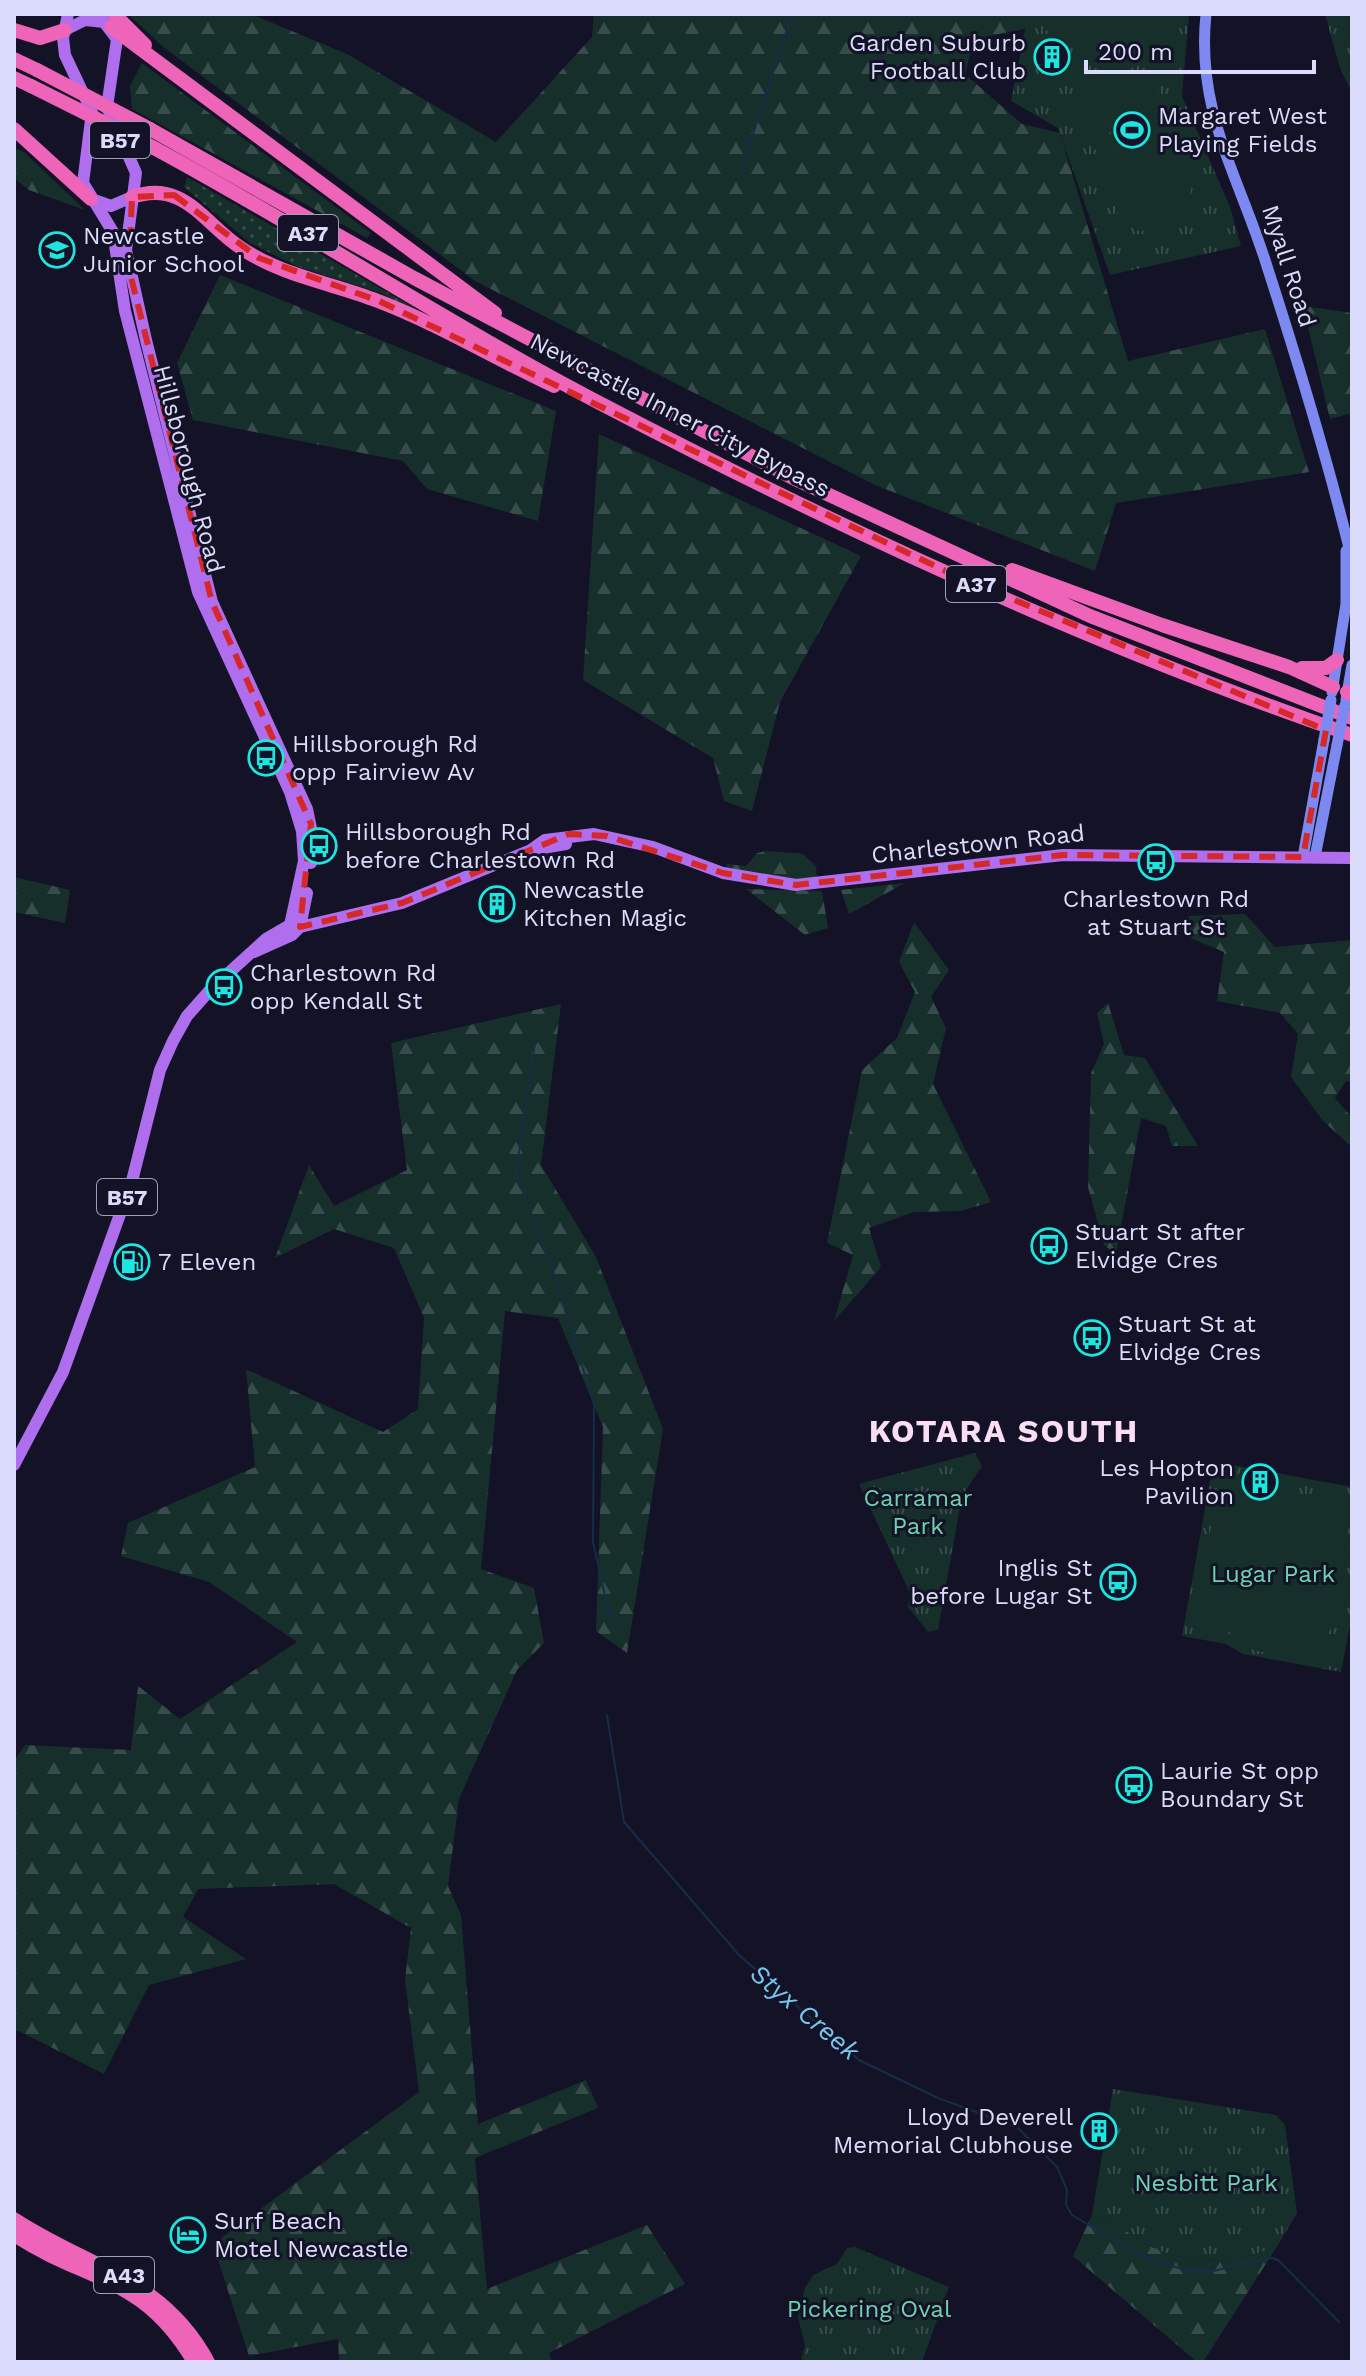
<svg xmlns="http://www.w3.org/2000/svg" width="1366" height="2376" font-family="'Work Sans',sans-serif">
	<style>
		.grass { fill: url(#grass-dots) }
		.forest { fill: url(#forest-firs) }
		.park { fill: url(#park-tufts) }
		.pitch { fill: #162f2b }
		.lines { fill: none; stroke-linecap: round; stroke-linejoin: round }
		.stream { stroke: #152e47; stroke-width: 2 }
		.secondary { stroke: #7d89f0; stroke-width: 11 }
		.primary { stroke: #ae6eee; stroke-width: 12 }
		.highway { stroke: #ed64b8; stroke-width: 14 }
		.secondary-bridge { stroke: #7d89f0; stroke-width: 11 }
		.highway-bridge { stroke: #ed64b8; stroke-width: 14 }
		.marked { fill: none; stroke: #d62828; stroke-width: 6; stroke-dasharray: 16 10; stroke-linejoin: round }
		.labels { text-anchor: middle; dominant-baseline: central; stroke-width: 6; stroke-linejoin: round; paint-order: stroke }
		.shield { fill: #131226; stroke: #9f9fbb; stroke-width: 2 }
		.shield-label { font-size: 22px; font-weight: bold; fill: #dbdcfb }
		.poi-label { font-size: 24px; fill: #dbdcfb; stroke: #131226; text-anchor: start }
		.street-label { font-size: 24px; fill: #dbdcfb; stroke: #131226 }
		.park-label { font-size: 24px; fill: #6ed3ad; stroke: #131226 }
		.water-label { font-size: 26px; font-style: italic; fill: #75c7ef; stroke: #131226 }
		.district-label { font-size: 32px; font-weight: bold; letter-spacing: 2px; fill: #fbddf4; stroke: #131226 }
	</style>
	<defs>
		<pattern id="grass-dots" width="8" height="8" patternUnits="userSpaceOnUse" patternTransform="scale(2)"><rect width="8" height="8" fill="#162f2b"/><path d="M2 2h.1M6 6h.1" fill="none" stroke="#374d4b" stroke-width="1.8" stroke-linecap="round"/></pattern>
		<pattern id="forest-firs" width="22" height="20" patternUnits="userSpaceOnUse" patternTransform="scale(2)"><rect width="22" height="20" fill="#162f2b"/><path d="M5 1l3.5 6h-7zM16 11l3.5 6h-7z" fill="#374d4b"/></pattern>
		<pattern id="park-tufts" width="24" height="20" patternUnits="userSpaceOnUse" patternTransform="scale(2)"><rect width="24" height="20" fill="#162f2b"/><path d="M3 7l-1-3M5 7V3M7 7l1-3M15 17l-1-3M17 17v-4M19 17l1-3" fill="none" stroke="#374d4b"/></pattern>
	</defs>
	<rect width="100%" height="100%" fill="#131226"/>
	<path class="grass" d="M187 177 439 322 378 292 296 266 250 243 184 187Z"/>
	<path class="forest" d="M128 14H251L347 54 496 142 592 37 594 14H1032L1029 28 974 39 965 74 1022 124 1060 133 1128 361 1265 329 1309 472 1116 503 1095 571 875 485 475 281 162 46Z
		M142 63 371 233 367 238 132 109 130 86Z
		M14 147 25 153 85 210 29 190 14 178Z
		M220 275 556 411 538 521 427 489 403 461 193 420 177 363Z
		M1303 306 1352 313V413L1330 419Z
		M599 434 861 556 780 702 752 811 724 801 713 758 583 680Z
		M766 851 803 854 816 866 817 879 796 882 726 868 727 864 746 866 757 853Z
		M14 877 70 890 65 923 14 912Z
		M905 883 849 914 841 890Z
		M746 889 822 891 828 928 805 935Z
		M1245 914 1275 947 1352 940V1082L1346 1081 1335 1098 1352 1118V1147L1323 1121 1291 1077 1298 1034 1280 1013 1217 1001 1224 952 1186 936 1188 916Z
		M914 922 949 970 931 997 946 1028 933 1084 991 1202 961 1211 914 1212 869 1228 881 1267 834 1321 853 1255 827 1243 862 1070 897 1038 915 992 899 962Z
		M1108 1003 1124 1055 1145 1058 1198 1146H1172L1166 1126 1141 1118 1116 1254 1104 1245 1088 1187 1091 1073 1104 1044 1097 1013Z
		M561 1004 541 1165 596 1257 663 1429 627 1653 596 1631 603 1427 558 1318 505 1311 481 1569 534 1588 544 1643 517 1670 459 1799 448 1886 461 1915 478 2124 586 2080 598 2108 475 2158 487 2289 647 2225 685 2284 549 2353 552 2362H339L338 2339 249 2356 213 2244 419 2092 405 1980 411 1928 334 1884 198 1889 183 1917 246 1959 149 1985 104 2074 19 2031 14 2032V1761L25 1745 131 1750 138 1686 180 1719 297 1642 209 1582 121 1556 128 1523 255 1467 246 1369 383 1432 418 1409 424 1318 394 1248 334 1229 275 1258 309 1165 334 1206 407 1170 391 1043Z
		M1092 2215C1114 2219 1123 2230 1141 2241 1184 2267 1234 2266 1278 2245L1203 2362H1197L1073 2256Z"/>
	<path class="park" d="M1028 14H1189L1182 96 1230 207 1241 246 1110 275 1058 128 1011 101Z
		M1325 14H1352V93L1340 68Z
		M975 1453 982 1466 962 1496 938 1630 928 1632 908 1607 910 1593 859 1484Z
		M1222 1463 1352 1487V1615L1341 1672 1243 1654 1226 1644 1182 1636 1213 1465Z
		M1113 2089 1276 2115 1285 2125 1297 2213 1278 2245C1234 2266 1184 2267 1141 2241 1123 2230 1114 2219 1092 2215Z
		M855 2247 949 2287 922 2362H807L801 2359 805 2346 798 2317 805 2288 813 2275 837 2264 847 2248Z"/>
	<path class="pitch" d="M1046 14H1165L1160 46 1149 49 1043 30Z
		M1151 68 1165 115 1092 138 1077 90Z
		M1167 120 1191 190 1184 215 1164 230 1139 231 1119 215 1093 143Z
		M1224 1485 1352 1507 1332 1625 1320 1655 1299 1660 1250 1649 1229 1632 1192 1627 1218 1489Z"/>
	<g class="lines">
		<path class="stream" d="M741 171 792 14
			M535 1042 516 1173 552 1268 594 1404 593 1542 610 1618
			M607 1715 624 1822 739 1955 859 2060 938 2098 1017 2127 1057 2167 1067 2190 1066 2205 1072 2215 1138 2254 1187 2271H1213L1272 2258 1278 2260 1339 2322"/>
		<path class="secondary" d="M1206 14C1196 110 1237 173 1265 260 1297 359 1328 460 1352 560
			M1332 692 1346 604V551
			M1346 700 1352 665
			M1303 857 1324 740
			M1315 857 1337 745"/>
		<path class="primary" d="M98 14 117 39 107 107 136 173 126 250 146 340 212 602 307 809 313 838 311 863
			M65 30 85 20 104 22
			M94 200 111 206 132 197
			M531 850 545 840 594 834 653 847 723 873 796 885 1063 855 1352 858
			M300 927 307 893
			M254 952 292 935 300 927 402 903 531 850 566 844
			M14 1465 63 1372 132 1181 160 1070 173 1041 187 1016 211 989 266 939 290 925 304 861 302 831 290 792 198 592 125 311 113 232 83 183 92 112 65 55 63 38 68 14"/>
		<path class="highway" d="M114 14 145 45
			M111 27 495 313
			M14 30 40 38 65 30
			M14 59 37 70
			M14 78 31 86
			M14 129 91 199
			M150 129 414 278 797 480 1090 616 1352 718
			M141 141C301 226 452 327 613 410 851 534 1098 648 1352 735
			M132 197C184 179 203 223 241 248 282 276 332 283 378 301 438 324 496 359 554 386
			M1012 570 1162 625 1289 667 1333 687
			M1302 668H1326L1337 660
			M1347 692 1352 695
			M14 2219C87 2267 163 2278 208 2362
			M14 2235C88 2283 143 2275 194 2362"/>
		<path class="secondary-bridge" d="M1324 740 1331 700
			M1337 745 1345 705"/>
		<path class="highway-bridge" d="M37 70 150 129
			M31 86 141 141"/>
	</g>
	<path class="marked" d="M174 195 259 258 379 301 952 574 1326 730 1303 857 1063 855 796 885 723 873 607 836 569 834 402 903 300 927 311 824 212 602 129 269 132 197Z"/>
	<defs>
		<symbol id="building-ring" viewBox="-11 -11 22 22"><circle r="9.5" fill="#131226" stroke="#1de5df" stroke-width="1.5"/><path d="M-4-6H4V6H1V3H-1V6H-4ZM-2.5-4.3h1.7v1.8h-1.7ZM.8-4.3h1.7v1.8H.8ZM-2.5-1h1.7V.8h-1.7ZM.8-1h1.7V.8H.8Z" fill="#1de5df"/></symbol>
		<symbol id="stadium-ring" viewBox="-11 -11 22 22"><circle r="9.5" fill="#131226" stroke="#1de5df" stroke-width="1.5"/><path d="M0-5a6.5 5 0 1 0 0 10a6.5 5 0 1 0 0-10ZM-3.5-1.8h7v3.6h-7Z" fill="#1de5df"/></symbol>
		<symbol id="school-ring" viewBox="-11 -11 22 22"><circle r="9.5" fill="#131226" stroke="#1de5df" stroke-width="1.5"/><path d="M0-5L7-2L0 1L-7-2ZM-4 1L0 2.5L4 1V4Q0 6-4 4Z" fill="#1de5df"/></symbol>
		<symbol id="bus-ring" viewBox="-11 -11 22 22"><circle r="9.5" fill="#131226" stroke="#1de5df" stroke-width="1.5"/><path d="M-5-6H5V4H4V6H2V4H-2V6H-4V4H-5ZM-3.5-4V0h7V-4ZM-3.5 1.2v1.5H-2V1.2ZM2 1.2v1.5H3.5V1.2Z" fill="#1de5df"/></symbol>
		<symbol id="fuel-ring" viewBox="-11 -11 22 22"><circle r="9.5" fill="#131226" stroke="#1de5df" stroke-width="1.5"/><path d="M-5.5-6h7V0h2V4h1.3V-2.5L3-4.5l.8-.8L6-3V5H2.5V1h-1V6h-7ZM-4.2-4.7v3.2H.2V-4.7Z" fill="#1de5df"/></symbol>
		<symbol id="hotel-ring" viewBox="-11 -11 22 22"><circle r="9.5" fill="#131226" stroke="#1de5df" stroke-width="1.5"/><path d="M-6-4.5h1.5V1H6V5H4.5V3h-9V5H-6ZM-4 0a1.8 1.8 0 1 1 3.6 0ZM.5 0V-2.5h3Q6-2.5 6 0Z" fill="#1de5df"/></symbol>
	</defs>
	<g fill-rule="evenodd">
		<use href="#building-ring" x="1032" y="37" width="40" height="40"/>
		<use href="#stadium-ring" x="1112" y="110" width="40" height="40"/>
		<use href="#school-ring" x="37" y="230" width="40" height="40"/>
		<use href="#bus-ring" x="246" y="738" width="40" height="40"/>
		<use href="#bus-ring" x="299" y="826" width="40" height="40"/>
		<use href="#bus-ring" x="1136" y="842" width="40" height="40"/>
		<use href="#building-ring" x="477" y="884" width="40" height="40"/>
		<use href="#bus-ring" x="204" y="967" width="40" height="40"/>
		<use href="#bus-ring" x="1029" y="1226" width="40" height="40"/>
		<use href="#fuel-ring" x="112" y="1242" width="40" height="40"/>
		<use href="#bus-ring" x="1072" y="1318" width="40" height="40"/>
		<use href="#building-ring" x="1240" y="1462" width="40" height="40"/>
		<use href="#bus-ring" x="1098" y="1562" width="40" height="40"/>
		<use href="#bus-ring" x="1114" y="1765" width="40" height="40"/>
		<use href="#building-ring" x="1079" y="2111" width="40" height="40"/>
		<use href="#hotel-ring" x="168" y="2215" width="40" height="40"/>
	</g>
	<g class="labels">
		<g class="shield">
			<rect x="90" y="122" width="60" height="36" rx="6"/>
			<rect x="278" y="215" width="60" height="36" rx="6"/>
			<rect x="946" y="566" width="60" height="36" rx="6"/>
			<rect x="97" y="1179" width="60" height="36" rx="6"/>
			<rect x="94" y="2257" width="60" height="36" rx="6"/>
		</g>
		<g class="shield-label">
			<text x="120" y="140">B57</text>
			<text x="308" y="233">A37</text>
			<text x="976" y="584">A37</text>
			<text x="127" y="1197">B57</text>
			<text x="124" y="2275">A43</text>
		</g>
		<g class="poi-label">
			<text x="1026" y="43" text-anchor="end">Garden Suburb<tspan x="1026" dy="28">Football Club</tspan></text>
			<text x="1158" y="116">Margaret West<tspan x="1158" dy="28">Playing Fields</tspan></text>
			<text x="83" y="236">Newcastle<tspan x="83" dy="28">Junior School</tspan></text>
			<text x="292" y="744">Hillsborough Rd<tspan x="292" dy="28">opp Fairview Av</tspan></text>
			<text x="345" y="832">Hillsborough Rd<tspan x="345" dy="28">before Charlestown Rd</tspan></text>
			<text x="523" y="890">Newcastle<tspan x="523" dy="28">Kitchen Magic</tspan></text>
			<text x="1156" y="899" text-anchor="middle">Charlestown Rd<tspan x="1156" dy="28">at Stuart St</tspan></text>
			<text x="250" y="973">Charlestown Rd<tspan x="250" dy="28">opp Kendall St</tspan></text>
			<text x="1075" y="1232">Stuart St after<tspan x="1075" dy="28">Elvidge Cres</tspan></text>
			<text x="158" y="1262">7 Eleven</text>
			<text x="1118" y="1324">Stuart St at<tspan x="1118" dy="28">Elvidge Cres</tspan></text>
			<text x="1234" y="1468" text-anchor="end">Les Hopton<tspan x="1234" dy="28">Pavilion</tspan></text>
			<text x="1092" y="1568" text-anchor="end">Inglis St<tspan x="1092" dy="28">before Lugar St</tspan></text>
			<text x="1160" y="1771">Laurie St opp<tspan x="1160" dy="28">Boundary St</tspan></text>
			<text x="1073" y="2117" text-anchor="end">Lloyd Deverell<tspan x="1073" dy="28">Memorial Clubhouse</tspan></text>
			<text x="214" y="2221">Surf Beach<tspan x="214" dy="28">Motel Newcastle</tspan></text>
		</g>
		<g class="street-label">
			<text transform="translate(1289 266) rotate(72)">Myall Road</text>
			<text transform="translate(680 415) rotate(27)">Newcastle Inner City Bypass</text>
			<text transform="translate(189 469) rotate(75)">Hillsborough Road</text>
			<text transform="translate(978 844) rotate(-6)">Charlestown Road</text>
		</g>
		<g class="park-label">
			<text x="918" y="1498">Carramar<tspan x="918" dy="28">Park</tspan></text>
			<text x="1273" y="1574">Lugar Park</text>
			<text x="1206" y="2183">Nesbitt Park</text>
			<text x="869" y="2309">Pickering Oval</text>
		</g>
		<g class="water-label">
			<text transform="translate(805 2012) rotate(40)">Styx Creek</text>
		</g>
		<g class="district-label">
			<text x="1004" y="1431">KOTARA SOUTH</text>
		</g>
	</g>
	<rect width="1366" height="2376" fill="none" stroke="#dbdcfb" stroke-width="32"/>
	<path d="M1086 60v12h228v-12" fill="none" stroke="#dbdcfb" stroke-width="4"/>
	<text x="1098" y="60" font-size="24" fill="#dbdcfb" stroke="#131226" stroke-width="6" paint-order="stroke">200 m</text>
</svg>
